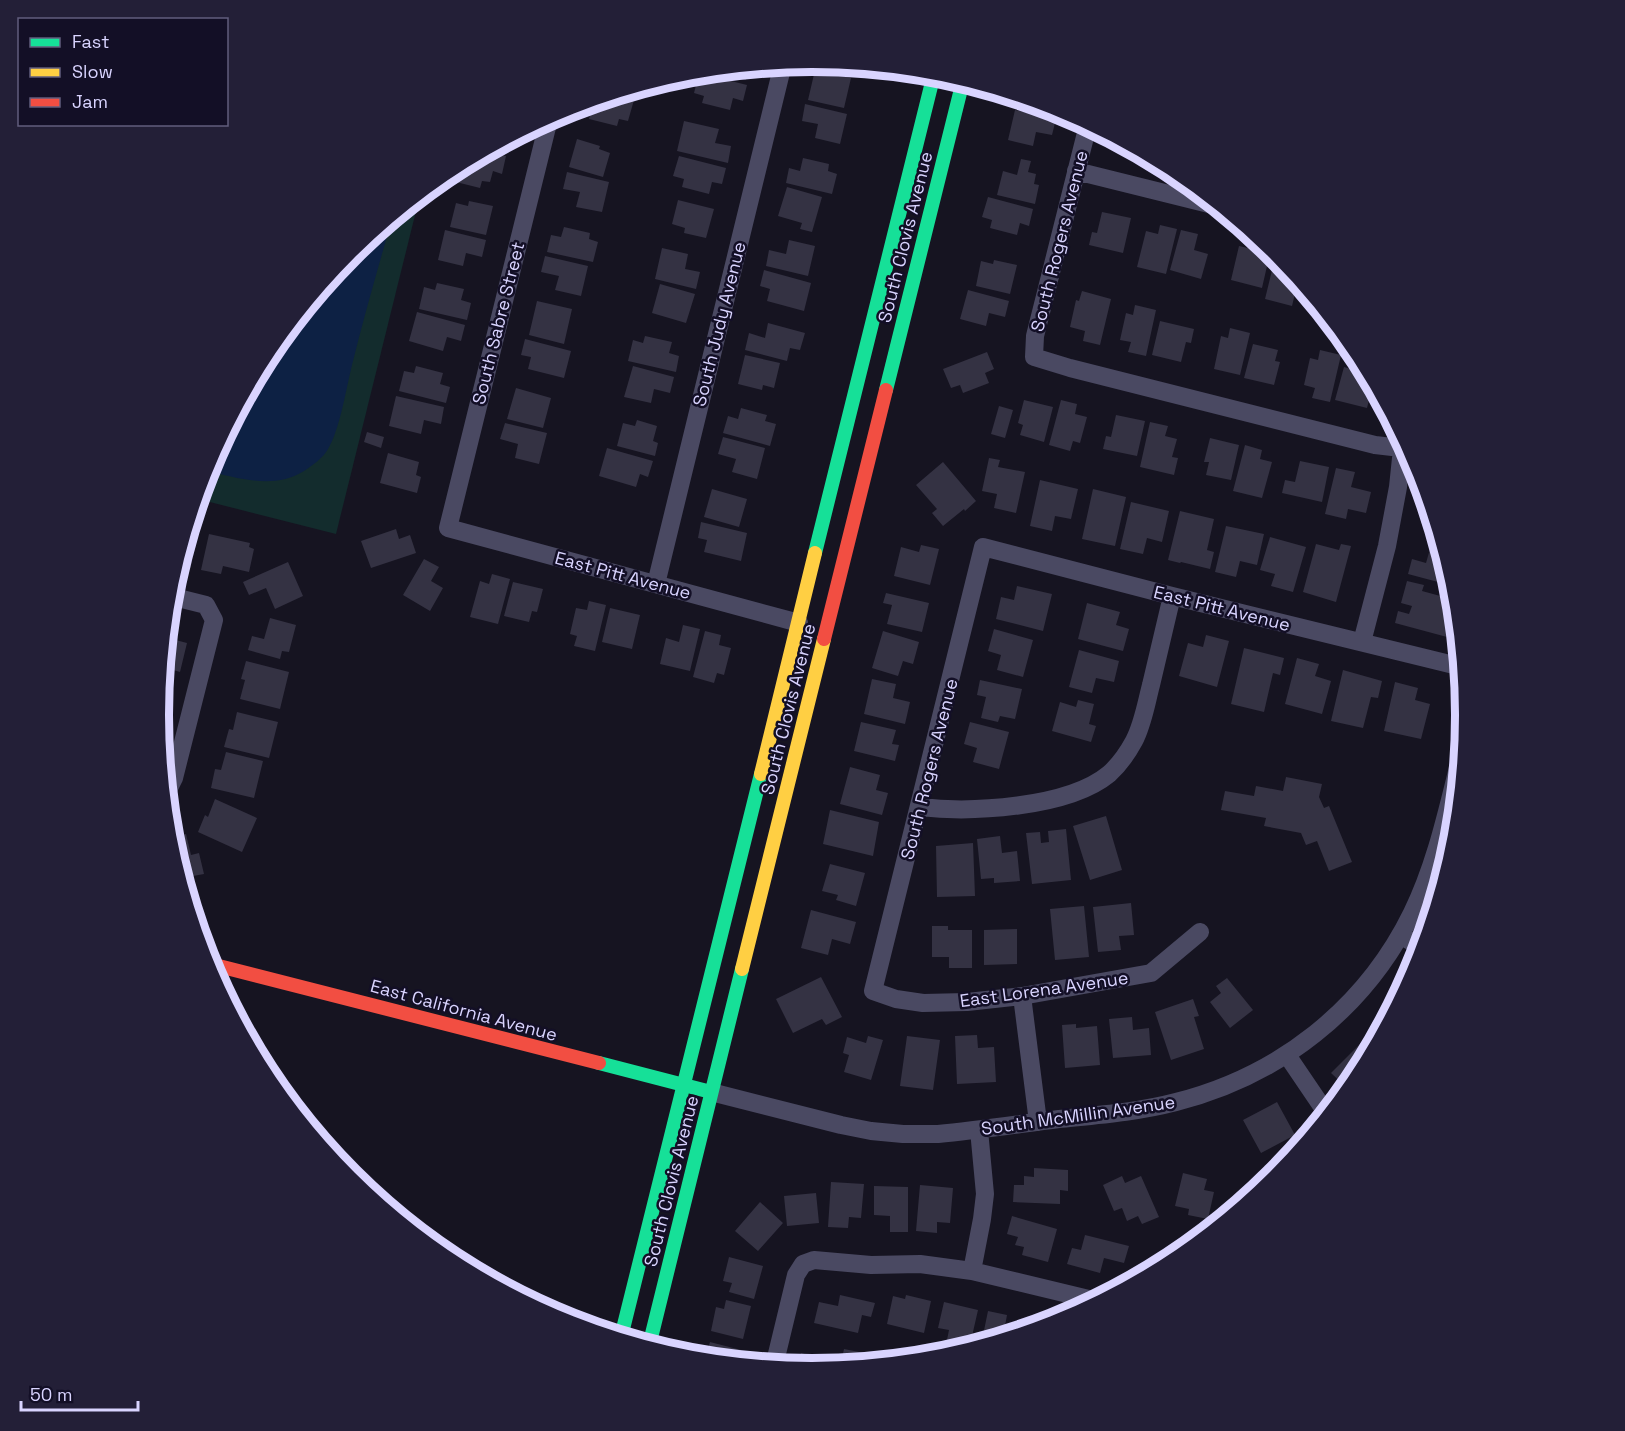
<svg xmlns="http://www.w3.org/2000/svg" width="1625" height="1431" font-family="'Space Grotesk',sans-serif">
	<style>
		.green { fill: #132c2d }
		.water { fill: #0d2144 }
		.building { fill: #343243 }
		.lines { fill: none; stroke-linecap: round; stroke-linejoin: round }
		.street { stroke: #4a4962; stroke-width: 18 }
		.fast { stroke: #16e098; stroke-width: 14 }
		.slow { stroke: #ffcf43; stroke-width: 14 }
		.jam { stroke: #f24e42; stroke-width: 14 }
		.labels { text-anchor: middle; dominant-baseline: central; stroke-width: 5; stroke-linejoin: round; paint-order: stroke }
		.street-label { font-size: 18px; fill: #d9d4ff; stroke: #130f26 }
		.rim { fill: none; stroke: #d9d4ff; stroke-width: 8 }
	</style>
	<rect width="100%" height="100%" fill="#161421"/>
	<path class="green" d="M420 195 336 534 198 499 208 465 269 352 350 253Z"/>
	<path class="water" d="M392 219C378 268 364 316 352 365 346 389 340 429 328 449 323 458 313 465 304 471 274 490 239 478 206 471L208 465 269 352 350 253Z"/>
	<path class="building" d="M749 68 746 80 715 71Z
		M815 70 851 78 844 108 808 100Z
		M699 73 747 85 743 101 733 98 730 110 702 103 704 96 694 93Z
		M615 95 634 100 628 121 619 119 617 126 589 119 592 107 583 105Z
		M1012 96 1058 110 1057 114 1011 101Z
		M805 104 847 114 840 144 815 138 818 124 802 121Z
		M1015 110 1056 119 1052 135 1036 132 1033 146 1008 140Z
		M684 121 719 129 715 143 731 146 728 163 677 151Z
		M511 139 507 152 493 148Z
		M577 139 600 146 599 149 610 153 603 177 569 167Z
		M486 152 506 156 502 174 493 171 490 182 482 181 480 188 452 181 455 168Z
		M679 156 726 168 722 184 712 182 709 194 682 187 684 179 673 176Z
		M803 158 829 164 828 171 837 174 832 194 786 183 789 168 800 171Z
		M1021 159 1031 161 1028 172 1036 174 1034 184 1039 185 1035 204 997 195 1003 171 1017 175Z
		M567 172 609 182 602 212 576 207 580 192 563 189Z
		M787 187 822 197 812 232 800 229 802 223 778 216Z
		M988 197 1033 209 1029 226 1020 223 1017 235 990 228 992 220 982 217Z
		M678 200 714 209 706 238 684 233 685 228 672 224Z
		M469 201 493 206 486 235 450 227 456 203 468 206Z
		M1102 212 1131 218 1123 253 1089 245 1092 232 1097 233Z
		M1160 225 1177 229 1166 274 1137 267 1146 231 1158 234Z
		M564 227 590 233 589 239 598 242 593 262 547 252 551 235 561 237Z
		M445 230 486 240 482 257 466 253 463 266 438 260Z
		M1181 230 1198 234 1194 250 1208 254 1201 279 1170 270Z
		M789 240 815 246 808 276 766 266 769 250 786 254Z
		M1239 246 1270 253 1262 288 1231 280Z
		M662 248 688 254 685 269 700 272 696 289 655 279Z
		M1276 254 1298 281 1292 306 1265 299Z
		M545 256 588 266 581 296 555 290 559 276 541 272Z
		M994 260 1017 265 1010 294 976 286 981 261 993 264Z
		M764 270 811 283 804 311 767 301 770 289 760 286Z
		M437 283 464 289 461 300 471 303 467 320 419 309 424 287 435 290Z
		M660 284 695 294 686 323 652 313Z
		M968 290 1009 301 1005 317 989 313 986 326 960 319Z
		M1082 291 1111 299 1100 345 1083 341 1085 331 1070 327 1076 300 1079 301Z
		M537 301 572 309 564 344 529 335Z
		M1135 305 1156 310 1146 356 1128 352 1131 342 1120 340 1126 313 1133 315Z
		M417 312 465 325 461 341 447 337 443 351 409 341Z
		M1160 321 1194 329 1191 343 1186 342 1181 362 1152 355Z
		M768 323 805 333 800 350 790 348 787 361 745 350 749 333 765 338Z
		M1230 328 1250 333 1240 375 1214 369 1221 336 1228 338Z
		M645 336 672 342 669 353 679 356 676 372 628 361 633 340 643 343Z
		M525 339 571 351 564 378 528 369 531 357 521 355Z
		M1253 344 1278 350 1275 361 1280 362 1274 385 1244 378Z
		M1320 350 1341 355 1330 402 1312 398 1315 388 1304 385 1310 358 1318 360Z
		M987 352 994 369 985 373 989 383 963 393 960 385 951 388 943 369Z
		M745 355 780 363 774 388 763 385 762 390 738 384Z
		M416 366 443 373 440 384 450 387 446 403 399 391 404 371 414 373Z
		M633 366 674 377 670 393 654 389 651 403 624 397Z
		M1344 367 1367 373 1373 384 1367 408 1335 400Z
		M516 388 551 398 543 428 507 419Z
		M396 396 444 407 441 424 424 420 421 434 389 426Z
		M1024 400 1053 407 1044 442 1020 435 1023 425 1018 423Z
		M1061 400 1077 404 1075 414 1087 417 1080 443 1073 441 1070 451 1049 445Z
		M999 406 1013 410 1005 438 991 434Z
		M741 408 767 415 765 421 776 424 770 446 723 433 728 416 738 419Z
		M1116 415 1145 421 1137 456 1103 449 1106 436 1111 437Z
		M637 420 657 426 653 441 658 443 655 456 617 446 623 423 635 426Z
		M1150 422 1168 426 1165 436 1177 439 1172 457 1178 458 1174 475 1140 467Z
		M505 423 547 433 539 464 515 458 518 444 500 439Z
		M367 432 384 437 381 448 364 442Z
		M723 437 765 448 757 479 732 472 736 459 718 454Z
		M1210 438 1239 445 1231 480 1206 475 1209 462H1204Z
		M1245 445 1262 450 1260 459 1272 462 1262 498 1233 491Z
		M607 448 653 461 648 477 640 474 636 487 599 476Z
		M388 453 419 462 416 475 421 477 417 493 380 483Z
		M989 458 1000 460 998 467 1025 472 1016 513 994 508 997 494 982 491Z
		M1300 461 1329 467 1322 502 1282 493 1285 480 1295 482Z
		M943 462 976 501 965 511 964 509 943 526 932 513 937 509 916 485Z
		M1336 468 1355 472 1351 487 1371 492 1366 513 1348 509 1346 519 1325 514Z
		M1040 480 1078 489 1071 519 1055 516 1052 531 1030 526Z
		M712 489 747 499 739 527 704 517Z
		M1093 489 1126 497 1115 546 1082 539Z
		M1427 500 1435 526 1421 523Z
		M1131 502 1169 511 1162 542 1147 538 1143 554 1120 549Z
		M1180 511 1214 519 1207 550 1214 552 1210 569 1181 562 1180 563 1168 560Z
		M701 522 747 533 741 561 704 552 707 540 698 538Z
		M190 524 200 526 190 570 177 567Z
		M1226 526 1264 534 1257 565 1240 561 1236 577 1215 572Z
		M396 529 399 539 410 535 416 553 371 568 361 541Z
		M209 534 250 543 249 547 254 549 249 572 223 566 221 574 201 570Z
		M1270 537 1306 547 1293 592 1271 586 1275 574 1260 570Z
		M1432 542 1441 545 1453 586 1408 574 1412 559 1426 563Z
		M1316 544 1339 550 1341 544 1351 546 1336 602 1303 592Z
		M921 545 939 549 930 585 894 576 901 547 919 552Z
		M424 559 439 567 431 581 443 588 430 611 403 595Z
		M288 562 303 596 275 609 266 588 249 595 243 582Z
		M492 574 510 579 498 624 470 617 480 581 489 584Z
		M1407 581 1424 585 1422 591 1455 600 1447 637 1395 623 1398 611 1409 614 1412 606 1401 603Z
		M513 582 543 589 537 612 532 611 529 622 504 616Z
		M1017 586 1052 594 1043 631 996 619 1001 597 1014 600Z
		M886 593 929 603 922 632 887 624 892 605 883 603Z
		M589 601 606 605 595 651 574 646 577 636 570 634 576 608 587 610Z
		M1087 603 1120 612 1116 625 1129 629 1123 651 1078 639Z
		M610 608 640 615 632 649 602 642Z
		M270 618 296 625 289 652 282 651 280 659 248 650 252 636 264 639Z
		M683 625 700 629 690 671 660 664 666 638 679 642Z
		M167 629 170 630 168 638 187 643 180 672 163 667Z
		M994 629 1033 640 1023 677 997 670 1001 655 988 651Z
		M705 631 721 635 719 645 731 648 724 675 717 673 714 683 693 677Z
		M883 631 919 642 913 664 903 661 898 676 872 668Z
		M1206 635 1229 641 1217 687 1179 676 1188 643 1203 647Z
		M1244 648 1284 658 1280 675 1273 673 1264 712 1231 704Z
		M1079 650 1119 661 1114 682 1096 678 1092 693 1069 687Z
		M1297 658 1319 664 1315 676 1331 681 1322 714 1285 704Z
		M246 661 289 672 280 709 240 699 245 680 241 679Z
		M1343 670 1382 681 1378 698 1371 697 1363 728 1331 721Z
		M872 679 896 684 893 698 910 702 905 724 864 714Z
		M980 680 1022 689 1015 719 1000 716 998 722 981 718 986 697 977 695Z
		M1395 682 1418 688 1415 700 1430 704 1421 739 1384 731Z
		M1078 700 1094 704 1089 724 1096 726 1091 742 1052 731 1060 702 1076 707Z
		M237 712 278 722 269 758 224 747 229 729 233 730Z
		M159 722 168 724 162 749Z
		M861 722 896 730 892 744 899 745 895 761 854 751Z
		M970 722 1009 732 999 769 973 762 977 748 964 744Z
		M226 752 263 761 254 798 211 788 215 769 221 770Z
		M850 767 880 775 876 790 888 793 882 815 840 804Z
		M1286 777 1322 784 1319 797 1324 808 1329 806 1352 862 1329 871 1317 841 1306 845 1301 833 1264 826 1266 818 1221 810 1225 791 1254 796 1256 786 1283 791Z
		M215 799 257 818 242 852 198 832 205 815 208 817Z
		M830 810 879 822 873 856 823 844Z
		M1106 816 1122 870 1090 880 1073 826Z
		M1066 829 1071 880 1032 884 1026 833 1040 832 1041 843 1049 842 1048 831Z
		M186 834 191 855 199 853 204 874 182 878 174 853 178 852 175 837Z
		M1000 836 1002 853 1017 851 1020 881 994 883V878L981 879 977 839Z
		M973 843 975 896 937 897 936 846Z
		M830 864 865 873 856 906 836 900 838 895 822 891Z
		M1131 903 1134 935 1119 936 1121 950 1098 952 1093 907Z
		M1084 906 1089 957 1055 960 1050 909Z
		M811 910 856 922 850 944 832 939 828 955 801 948Z
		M932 926H948V930H972V968H949V957H932Z
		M1017 929V964L984 965V930Z
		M821 977 842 1017 826 1025 822 1019 793 1033 776 999Z
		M1227 978 1253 1010 1230 1028 1210 1002 1221 993 1216 986Z
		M1193 999 1199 1016 1194 1017 1204 1049 1171 1060 1155 1012Z
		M1132 1017 1133 1030 1149 1028 1151 1055 1113 1058 1109 1019Z
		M1076 1024V1028L1097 1026 1100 1065 1065 1068 1062 1025Z
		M977 1035 978 1048 994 1047 996 1082 957 1084 955 1036Z
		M868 1036 883 1040 871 1080 844 1072 849 1055 843 1053 847 1037 866 1043Z
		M907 1036 940 1040 933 1090 900 1086Z
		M1360 1044 1370 1053 1356 1079 1348 1089 1331 1073Z
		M1277 1102 1295 1135 1261 1153 1243 1120Z
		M1301 1141 1303 1144 1273 1179 1264 1166Z
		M1034 1168 1068 1170V1191L1060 1190V1204L1013 1202 1014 1185H1024V1176L1034 1177Z
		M1183 1173 1207 1179 1204 1190 1214 1192 1208 1219 1188 1215 1189 1209 1175 1206Z
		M1122 1176 1125 1183 1141 1176 1159 1217 1142 1224 1138 1216 1127 1221 1122 1208 1114 1211 1103 1185Z
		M831 1182 864 1184 861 1218 849 1217 848 1228 828 1227Z
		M920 1185 953 1188 950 1223 937 1222V1233L916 1231Z
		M874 1186 908 1187V1232H890V1216L874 1215Z
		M816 1193 819 1223 787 1226 784 1196Z
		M1246 1198 1248 1200 1226 1218 1224 1216Z
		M760 1202 783 1223 758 1251 735 1231Z
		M1012 1216 1057 1229 1048 1262 1022 1255 1024 1247 1015 1245 1018 1237 1007 1234Z
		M1085 1235 1129 1246 1124 1263 1104 1258 1100 1273 1067 1264 1072 1248 1081 1250Z
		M729 1257 763 1266 754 1299 729 1292 732 1283 723 1281Z
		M840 1295 875 1303 871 1317 862 1315 858 1333 814 1323 819 1302 838 1306Z
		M906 1295 931 1301 924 1333 887 1324 893 1296 905 1299Z
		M726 1300 751 1306 743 1339 711 1331 716 1307 724 1309Z
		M944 1302 978 1310 970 1345 947 1340 949 1330 938 1328Z
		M988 1311 1007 1315 1005 1326 1014 1328 1013 1335 981 1345Z
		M1029 1322 1043 1326 1027 1331Z
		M710 1342 741 1350 738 1362 705 1359Z
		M844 1349 879 1356 878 1363 840 1367Z
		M801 1353 830 1361 828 1368 812 1369 797 1368Z"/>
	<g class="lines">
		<path class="street" d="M549 119 448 528 799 623
			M1088 125 1035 336 1034 357 1070 368 1375 445 1401 448
			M1076 171 1217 206
			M656 584 783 64
			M1362 642 1387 546 1398 487 1403 439
			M166 794 174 778 214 620 206 605 170 596
			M920 807C970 813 1068 808 1109 774 1119 765 1127 754 1134 741 1143 724 1146 704 1151 685 1158 655 1165 626 1172 596
			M1200 932 1151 973 1022 996 967 1002 923 1003 896 999 873 991 983 547 1172 596 1462 667
			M1400 935 1422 948
			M1022 996 1038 1122
			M1287 1055 1327 1114
			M711 1092 841 1125 871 1131 903 1134H938C978 1130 1019 1124 1059 1119 1098 1115 1138 1112 1176 1102 1279 1076 1365 1009 1412 913 1438 860 1449 801 1464 744
			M1179 1256 1180 1253
			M972 1271 982 1219 985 1194 979 1130
			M774 1366 796 1275 803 1264 814 1260 871 1265 920 1264 972 1271 1097 1301"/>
		<path class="fast" d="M886 390 963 81
			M815 553 934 74
			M599 1063 711 1092
			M621 1337 761 774
			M649 1346 742 969"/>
		<path class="slow" d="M761 774 815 553
			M742 969 824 639"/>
		<path class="jam" d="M824 639 886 390
			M207 963 599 1063"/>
	</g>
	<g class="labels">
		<g class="street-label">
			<text transform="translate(905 237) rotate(-76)">South Clovis Avenue</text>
			<text transform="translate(1059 241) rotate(-76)">South Rogers Avenue</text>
			<text transform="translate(498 323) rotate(-76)">South Sabre Street</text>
			<text transform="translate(719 324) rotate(-76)">South Judy Avenue</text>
			<text transform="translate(623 575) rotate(15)">East Pitt Avenue</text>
			<text transform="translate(1222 608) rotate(14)">East Pitt Avenue</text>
			<text transform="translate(788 709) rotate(-76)">South Clovis Avenue</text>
			<text transform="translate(929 769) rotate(-76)">South Rogers Avenue</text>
			<text transform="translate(1044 989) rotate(-8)">East Lorena Avenue</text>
			<text transform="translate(464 1010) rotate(15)">East California Avenue</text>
			<text transform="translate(1078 1115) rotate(-8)">South McMillin Avenue</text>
			<text transform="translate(671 1181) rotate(-76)">South Clovis Avenue</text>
		</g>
	</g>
	<path d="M0 0H1625V1431H0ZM169 715a643 643 0 1 1 1286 0a643 643 0 1 1-1286 0Z" fill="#231f37" fill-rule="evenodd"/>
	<path class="rim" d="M169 715a643 643 0 1 1 1286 0a643 643 0 1 1-1286 0Z"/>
	<rect x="18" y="18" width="210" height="108" fill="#130f26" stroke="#625e7d" stroke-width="1.5"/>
	<rect x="30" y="38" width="30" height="9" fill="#16e098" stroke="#625e7d" stroke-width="1.5"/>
	<text x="72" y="48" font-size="18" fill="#d9d4ff">Fast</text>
	<rect x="30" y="68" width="30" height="9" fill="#ffcf43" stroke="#625e7d" stroke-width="1.5"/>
	<text x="72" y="78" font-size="18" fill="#d9d4ff">Slow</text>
	<rect x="30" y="98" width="30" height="9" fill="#f24e42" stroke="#625e7d" stroke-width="1.5"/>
	<text x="72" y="108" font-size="18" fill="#d9d4ff">Jam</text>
	<path d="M21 1401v9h117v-9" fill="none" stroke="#d9d4ff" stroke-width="3"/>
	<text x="30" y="1401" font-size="18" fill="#d9d4ff" stroke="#130f26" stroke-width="4.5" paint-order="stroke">50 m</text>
</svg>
